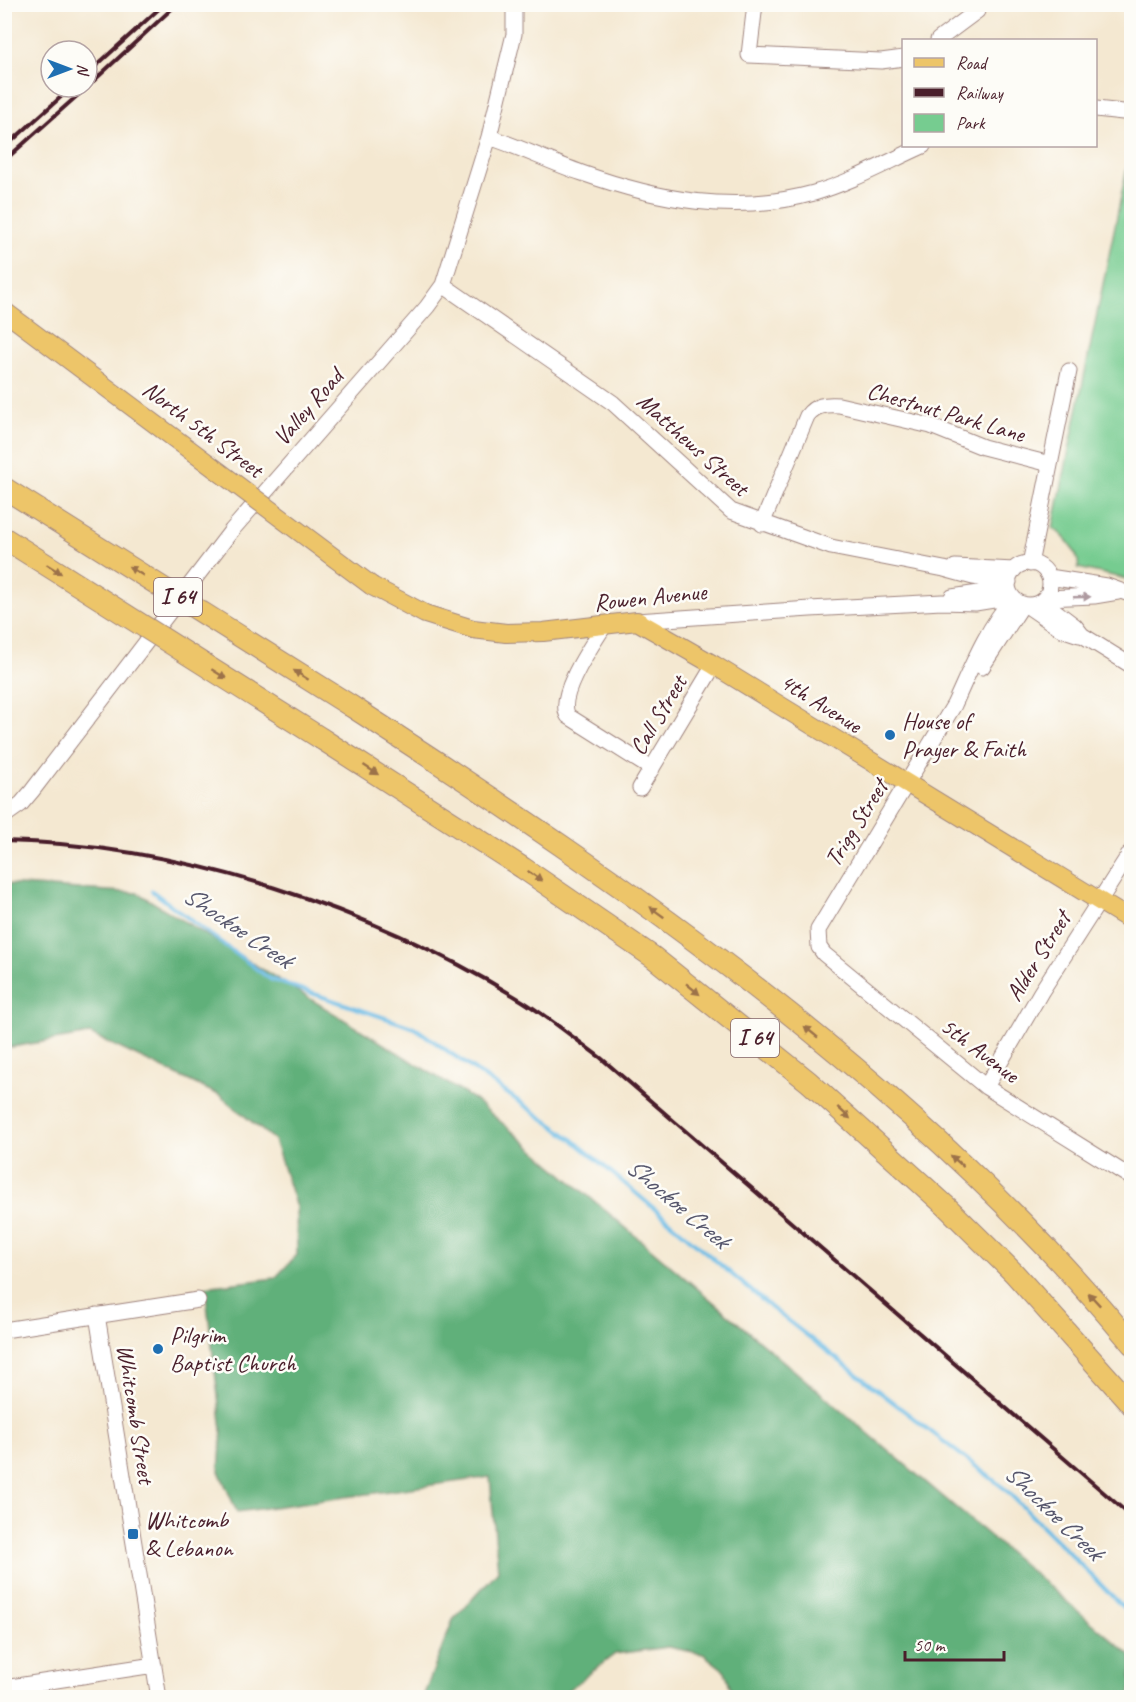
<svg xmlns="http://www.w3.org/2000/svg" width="1136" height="1702" font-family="Caveat,sans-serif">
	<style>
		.green { fill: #76cc90; stroke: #60765e; stroke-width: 1.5 }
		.forest { fill: #60b07a; stroke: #556852; stroke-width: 1.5 }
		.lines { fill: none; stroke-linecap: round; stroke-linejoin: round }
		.stream { stroke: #6bbce6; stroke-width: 4 }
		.minor-casing { stroke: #9f847e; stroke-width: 17 }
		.major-casing { stroke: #9f847e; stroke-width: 20 }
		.highway-casing { stroke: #9f847e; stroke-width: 23 }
		.minor { stroke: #fff; stroke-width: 15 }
		.major { stroke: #edc569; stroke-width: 18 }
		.highway { stroke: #edc569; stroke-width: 21 }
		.rail { stroke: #4a1f2b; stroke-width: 4 }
		.major-bridge-casing { stroke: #9f847e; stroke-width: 20; stroke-linecap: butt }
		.highway-bridge-casing { stroke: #9f847e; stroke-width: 23; stroke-linecap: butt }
		.major-bridge { stroke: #edc569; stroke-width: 18 }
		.highway-bridge { stroke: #edc569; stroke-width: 21 }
		.oneway { fill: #9c724a }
		.oneway2 { fill: #ae9aa0 }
		.poi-dot { fill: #1f6fb2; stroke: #fdfcf7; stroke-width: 2 }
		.labels { text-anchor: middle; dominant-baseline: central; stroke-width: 5; stroke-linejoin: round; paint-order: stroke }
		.shield { fill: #fdfcf7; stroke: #806168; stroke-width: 1.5 }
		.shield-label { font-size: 22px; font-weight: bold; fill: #4a1f2b }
		.street-label { font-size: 24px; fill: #4a1f2b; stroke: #fdfcf7 }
		.poi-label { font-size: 24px; fill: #4a1f2b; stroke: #fdfcf7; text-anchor: start }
		.water-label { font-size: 26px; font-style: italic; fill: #56566c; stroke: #fdfcf7 }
	</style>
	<rect width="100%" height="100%" fill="#fdfcf7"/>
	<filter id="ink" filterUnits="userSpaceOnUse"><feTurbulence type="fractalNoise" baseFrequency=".0167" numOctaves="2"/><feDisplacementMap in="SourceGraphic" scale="12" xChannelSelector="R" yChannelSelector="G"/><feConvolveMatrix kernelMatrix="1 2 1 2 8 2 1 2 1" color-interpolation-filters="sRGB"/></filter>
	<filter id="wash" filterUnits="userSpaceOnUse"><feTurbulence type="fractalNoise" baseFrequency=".008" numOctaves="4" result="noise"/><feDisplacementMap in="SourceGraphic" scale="24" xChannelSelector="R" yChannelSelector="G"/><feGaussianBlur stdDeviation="1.35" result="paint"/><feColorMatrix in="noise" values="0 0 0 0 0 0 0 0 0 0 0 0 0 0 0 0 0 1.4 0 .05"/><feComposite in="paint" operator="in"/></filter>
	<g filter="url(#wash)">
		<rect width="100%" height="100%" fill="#f4e8d1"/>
		<path class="green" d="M1131 148 1132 580H1131L1078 568C1081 555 1064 535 1053 528Z"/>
		<path class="forest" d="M5 884 138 893 475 1100 1131 1656V1697H733L725 1671 703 1654 668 1647 615 1654 559 1697H423L453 1620 498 1571 490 1477 237 1512 219 1471 222 1430 205 1287 275 1278 297 1255 296 1207 274 1140 219 1095 90 1034 5 1048Z"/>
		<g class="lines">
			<path class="stream" d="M152 891 270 979 415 1028 572 1139 774 1310 1005 1489 1132 1616"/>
		</g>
	</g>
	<g filter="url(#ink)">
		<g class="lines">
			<defs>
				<path id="minor" d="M755 4 749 55 881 61 904 58
					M938 40 977 11V4
					M1096 109 1132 113
					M489 137C520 147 550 162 582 173 658 200 735 215 814 193 852 182 887 162 923 146
					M443 285 613 403 731 511 831 547 944 569 973 577 1009 582
					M762 524 807 416C815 405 825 404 839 405L931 426 983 447 1050 464
					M1008 584a21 21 0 1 1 42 0a21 21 0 1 1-42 0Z
					M1030 564 1069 371
					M955 567 1014 570
					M1049 577 1107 586 1132 595
					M952 597 1006 589
					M1013 598C986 629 971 668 954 705L818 930 819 947 824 954 986 1087 1132 1178
					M1046 598 1094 596 1118 592
					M1042 601 1075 626 1082 635 1132 666
					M1026 605 1061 629 1079 635
					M637 621 810 609 942 602 975 603 1012 597
					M604 626C592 645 556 696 568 716L652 769
					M982 667 1023 604
					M640 788 714 665
					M4 816 21 804 32 791 232 530 427 307 443 285 489 137 514 34V4
					M986 1087 1041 992 1132 850
					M97 1315 159 1698
					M4 1330 198 1300
					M4 1688 154 1665"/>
				<path id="major" d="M372 586 425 614 473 629 506 633 543 632 637 621 714 665 1132 921"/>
				<path id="highway" d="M351 706C633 888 916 1083 1132 1344
					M322 739 523 868 653 957 809 1082 947 1207 1014 1273 1132 1405"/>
			</defs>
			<use href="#minor" class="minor-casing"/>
			<use href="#major" class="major-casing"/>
			<use href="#highway" class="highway-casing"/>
			<use href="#minor" class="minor"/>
			<use href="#major" class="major"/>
			<use href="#highway" class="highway"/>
			<path class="rail" d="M87 74 161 7
				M87 87 177 4
				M4 148 72 87
				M4 161 87 87
				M4 841C183 844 373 909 524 1002 551 1019 576 1040 601 1058L1132 1517"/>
			<defs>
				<path id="major-bridge" d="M4 311 372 586"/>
				<path id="highway-bridge" d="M4 488 351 706
					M4 538 322 739"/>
			</defs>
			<use href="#major-bridge" class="major-bridge-casing"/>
			<use href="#highway-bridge" class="highway-bridge-casing"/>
			<use href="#major-bridge" class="major-bridge"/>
			<use href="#highway-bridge" class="highway-bridge"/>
		</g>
		<defs><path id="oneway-solid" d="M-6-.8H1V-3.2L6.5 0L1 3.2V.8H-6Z" transform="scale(1.5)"/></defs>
		<g class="oneway">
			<use href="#oneway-solid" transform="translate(54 569) rotate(32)"/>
			<use href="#oneway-solid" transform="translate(136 571) rotate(-148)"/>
			<use href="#oneway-solid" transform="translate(219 674) rotate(32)"/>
			<use href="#oneway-solid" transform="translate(301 675) rotate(-148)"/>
			<use href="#oneway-solid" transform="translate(371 770) rotate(33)"/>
			<use href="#oneway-solid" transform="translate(535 876) rotate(34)"/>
			<use href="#oneway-solid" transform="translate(657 912) rotate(-144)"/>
			<use href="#oneway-solid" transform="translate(693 989) rotate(39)"/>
			<use href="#oneway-solid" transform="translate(811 1032) rotate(-141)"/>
			<use href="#oneway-solid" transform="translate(844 1113) rotate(42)"/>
			<use href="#oneway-solid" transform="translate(957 1161) rotate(-138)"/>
			<use href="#oneway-solid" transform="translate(1094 1299) rotate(-133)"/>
		</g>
		<use class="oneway2" href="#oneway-solid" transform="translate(1082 597) rotate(-2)"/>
	</g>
	<g class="poi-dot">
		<circle cx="890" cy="735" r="6"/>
		<circle cx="158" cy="1349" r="6"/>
		<rect x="127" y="1528" width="12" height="12" rx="3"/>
	</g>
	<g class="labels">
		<g class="shield">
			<rect x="154" y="578" width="48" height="38" rx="4.5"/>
			<rect x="731" y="1019" width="48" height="38" rx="4.5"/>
		</g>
		<g class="shield-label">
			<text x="178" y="597">I 64</text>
			<text x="755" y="1038">I 64</text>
		</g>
		<g class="street-label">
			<text transform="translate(308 407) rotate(-49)">Valley Road</text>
			<text transform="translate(946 412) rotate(16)">Chestnut Park Lane</text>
			<text transform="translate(203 429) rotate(37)">North 5th Street</text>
			<text transform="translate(693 444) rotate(42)">Matthews Street</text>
			<text transform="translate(650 597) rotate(-6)">Rowen Avenue</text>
			<text transform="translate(821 703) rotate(32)">4th Avenue</text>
			<text transform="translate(658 715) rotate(-59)">Call Street</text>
			<text transform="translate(856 823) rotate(-58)">Trigg Street</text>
			<text transform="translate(1038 956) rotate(-58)">Alder Street</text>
			<text transform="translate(980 1050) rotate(37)">5th Avenue</text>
			<text transform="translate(136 1414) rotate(81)">Whitcomb Street</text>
		</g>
		<g class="poi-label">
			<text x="902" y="721">House of<tspan x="902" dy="28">Prayer &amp; Faith</tspan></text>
			<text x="170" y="1335">Pilgrim<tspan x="170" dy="28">Baptist Church</tspan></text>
			<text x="145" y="1520">Whitcomb<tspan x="145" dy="28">&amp; Lebanon</tspan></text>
		</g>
		<g class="water-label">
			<text transform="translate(238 927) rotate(34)">Shockoe Creek</text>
			<text transform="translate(678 1203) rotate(40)">Shockoe Creek</text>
			<text transform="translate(1054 1512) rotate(44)">Shockoe Creek</text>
		</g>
	</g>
	<rect width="1136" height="1702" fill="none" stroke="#fdfcf7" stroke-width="24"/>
	<rect x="902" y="39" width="195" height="108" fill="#fdfcf7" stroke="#b5a4a5" stroke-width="1.5"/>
	<rect x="914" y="58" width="30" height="9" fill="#edc569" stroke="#b5a4a5" stroke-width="1.5"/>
	<text x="956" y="69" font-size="18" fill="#4a1f2b">Road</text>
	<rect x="914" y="88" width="30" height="9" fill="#4a1f2b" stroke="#b5a4a5" stroke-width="1.5"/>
	<text x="956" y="99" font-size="18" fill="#4a1f2b">Railway</text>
	<rect x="914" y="114" width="30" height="18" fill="#76cc90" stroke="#b5a4a5" stroke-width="1.5"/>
	<text x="956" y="129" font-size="18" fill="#4a1f2b">Park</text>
	<g transform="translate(69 69) rotate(90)"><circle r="28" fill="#fdfcf7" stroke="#b5a4a5" stroke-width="1.5"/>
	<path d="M0-4.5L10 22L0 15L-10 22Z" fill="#1f6fb2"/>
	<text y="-9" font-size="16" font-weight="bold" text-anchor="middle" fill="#4a1f2b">N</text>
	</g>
	<path d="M905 1651v9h99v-9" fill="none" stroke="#4a1f2b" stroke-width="3"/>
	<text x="914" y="1651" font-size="18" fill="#4a1f2b" stroke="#fdfcf7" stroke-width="4.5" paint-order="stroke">50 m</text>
</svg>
